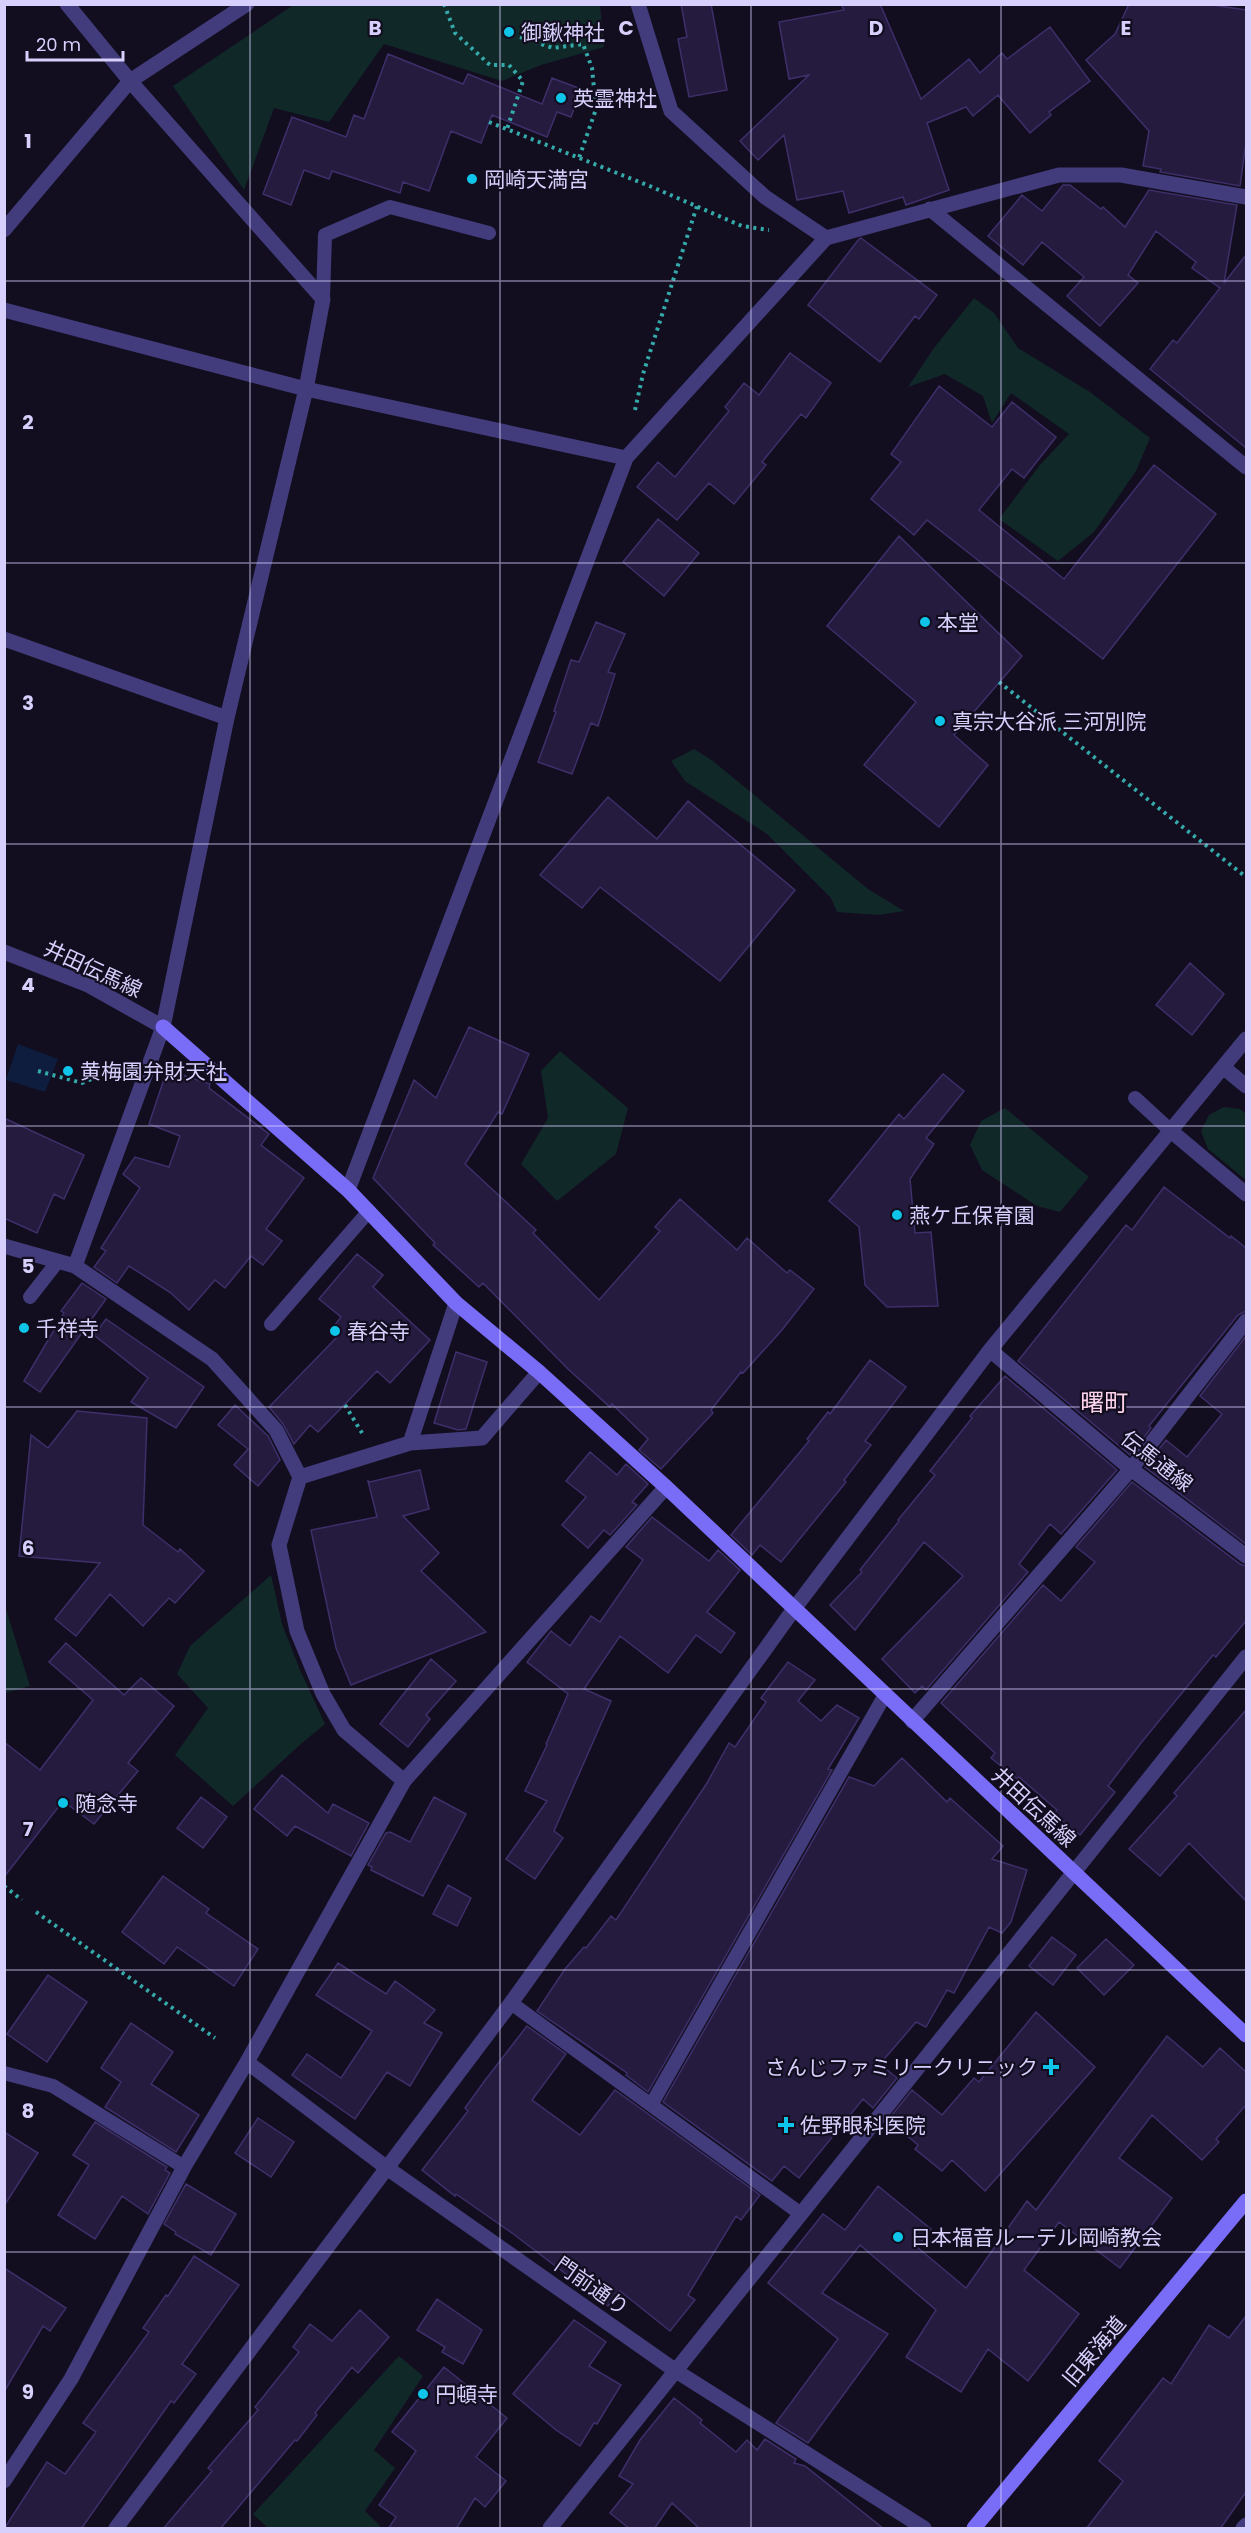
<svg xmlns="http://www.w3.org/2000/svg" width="1251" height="2533" font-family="Poppins,'Noto Sans JP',sans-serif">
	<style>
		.green { fill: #112829 }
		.water { fill: #0e1d3e }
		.building { fill: #251b3f; stroke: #3e2f6a; stroke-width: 1.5 }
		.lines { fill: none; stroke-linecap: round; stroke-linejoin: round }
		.path { stroke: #35aaab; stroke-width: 4; stroke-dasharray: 3 4.5; stroke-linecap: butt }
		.lane { stroke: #423c7c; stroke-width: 14 }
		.street { stroke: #423c7c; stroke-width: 15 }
		.secondary { stroke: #796cf6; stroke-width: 15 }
		.grid { fill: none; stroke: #d7cffc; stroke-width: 1.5; stroke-opacity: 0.55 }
		.poi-dot { fill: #0ec5e9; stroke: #120e1f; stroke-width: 2 }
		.labels { text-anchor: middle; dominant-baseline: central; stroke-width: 4.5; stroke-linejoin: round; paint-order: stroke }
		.poi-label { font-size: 21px; fill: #d7cffc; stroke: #120e1f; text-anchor: start }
		.street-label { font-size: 21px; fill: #d7cffc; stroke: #120e1f }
		.quarter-label { font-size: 24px; fill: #fcd1ea; stroke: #120e1f }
		.grid-label { font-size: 20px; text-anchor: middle; font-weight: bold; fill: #d7cffc; stroke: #120e1f; stroke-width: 4.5; stroke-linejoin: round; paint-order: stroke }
	</style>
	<rect width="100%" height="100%" fill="#120e1f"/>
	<path class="green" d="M295 4 600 5 604 47 541 65 502 81 384 44 329 122 274 108 244 190 173 86Z
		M974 298 994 313 1018 348 1090 392 1150 438 1136 471 1094 532 1058 561 999 519 1040 465 1069 434 1011 393 992 423 983 396 945 374 908 387 934 348Z
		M694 749 713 761 868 889 904 911 879 915 837 912 831 898 767 834 685 781 671 761Z
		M560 1051 628 1108 616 1154 557 1201 521 1164 548 1118 541 1071Z
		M1224 1107 1240 1109 1246 1114V1180L1208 1149 1201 1131 1209 1115Z
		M1005 1108 1089 1177 1060 1212 1037 1206 982 1170 970 1145 981 1121Z
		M271 1575 282 1624 300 1670 325 1724 302 1743 233 1806 175 1755 208 1708 177 1674 190 1646Z
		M4 1603 30 1686 5 1693H4Z
		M399 2356 423 2376 374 2450 395 2468 365 2511 381 2527 380 2528H268L253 2514Z"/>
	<path class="water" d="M18 1044 58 1059 45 1092 6 1080Z"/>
	<path class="building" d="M681 4H711L727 90 689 97 678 39 687 37Z
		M841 4H880L921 99 969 59 980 73 1002 53 1007 59 1050 27 1090 81 1049 112 1051 115 1030 133 998 95 973 116 966 107 927 123 949 190 906 205 903 197 849 213 843 191 797 200 784 135 758 160 740 141 809 75 789 79 779 22 844 10Z
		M1129 4H1205L1246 10V142L1240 186 1160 172 1161 169 1143 166 1149 131 1086 60 1115 34Z
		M388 54 463 84 468 74 542 104 552 78 581 89 571 117 557 112 547 137 492 115 481 143 451 131 429 191 403 182 400 193 332 171 329 179 304 170 291 205 263 194 292 117 346 137 354 115 364 119Z
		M1063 185H1070L1101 209 1103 207 1125 227 1149 190 1237 205 1224 283 1246 255V448L1150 369 1173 340 1177 343 1220 288 1192 268 1196 262 1156 231 1128 275 1138 283 1100 326 1067 296 1084 277 1042 242 1023 265 988 236 1022 195 1042 211Z
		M861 238 937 295 919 319 915 316 880 362 808 305 859 239Z
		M790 353 831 383 806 418 801 414 762 462 766 465 734 504 709 483 677 520 637 487 658 462 675 477 729 411 725 407 744 383 759 395Z
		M939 386 992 427 1012 402 1056 437 1024 478 1012 469 979 510 1064 579 1154 465 1216 514 1103 659 927 520 914 535 871 499 901 462 891 454Z
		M658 519 699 553 664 596 623 562Z
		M899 536 1022 656 954 735 988 765 939 827 864 765 916 702 827 626Z
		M596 622 625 634 608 672 615 674 598 726 591 723 572 774 538 762 556 712 554 711 571 660 579 662Z
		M608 797 657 839 688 801 795 890 720 981 600 887 582 908 540 875Z
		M1190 963 1224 994 1192 1035 1156 1005Z
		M469 1027 529 1054 502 1114 498 1112 465 1164 536 1230 533 1233 599 1300 660 1231 655 1227 680 1199 737 1250 747 1238 787 1273 790 1270 814 1289 782 1330 743 1373 741 1372 711 1410 713 1413 661 1469 639 1450 648 1439 612 1404 610 1407 568 1369 483 1283 479 1287 433 1245 435 1243 373 1178 414 1080 436 1098Z
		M167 1070 210 1084 209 1088 269 1134 261 1145 304 1178 266 1229 282 1241 263 1265 251 1256 225 1288 215 1280 189 1310 171 1293 129 1266 117 1283 94 1267 106 1251 101 1248 140 1188 123 1174 135 1157 169 1167 180 1136 149 1124Z
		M943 1074 964 1091 926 1138 934 1144 910 1179 915 1233 931 1232 938 1306 887 1307 865 1285 859 1227 829 1201 899 1114 904 1119Z
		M4 1118 84 1155 64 1199 54 1194 37 1233 4 1218Z
		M1164 1187 1230 1238 1231 1236 1246 1248V1311L1238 1315 1149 1426 1151 1428 1130 1455 1018 1361 1126 1225 1132 1230Z
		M357 1254 383 1275 373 1287 430 1340 390 1383 377 1371 318 1432 310 1425 294 1444 283 1424 269 1407 339 1335 332 1329 341 1317 319 1299Z
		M82 1283 106 1299 40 1392 24 1381 64 1313 61 1311Z
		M106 1319 204 1387 176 1428 131 1402 148 1378 94 1335Z
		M1246 1336V1544L1145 1467 1166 1440 1187 1457 1222 1414 1200 1396Z
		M456 1352 487 1362 466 1429 458 1430 434 1423Z
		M870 1360 906 1387 865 1441 871 1445 844 1480 846 1482 781 1562 760 1545 752 1555 731 1535 809 1441 807 1439 828 1412 830 1414Z
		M1005 1376 1117 1470 1061 1534 1050 1524 1019 1564 1028 1572 926 1690 922 1686 915 1693 882 1659 963 1576 924 1542 855 1630 830 1605 862 1572 860 1570 899 1521 898 1520 935 1475 930 1471 972 1418 970 1416Z
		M235 1405 268 1436 280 1460 258 1486 234 1465 248 1449 218 1425Z
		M77 1411 147 1418 143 1525 178 1552 180 1549 204 1571 175 1603 169 1598 143 1626 110 1594 76 1636 55 1619 100 1563 19 1556 31 1435 48 1448Z
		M590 1452 617 1475 626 1464 648 1484 632 1502 637 1505 610 1535 604 1530 588 1548 562 1525 586 1497 566 1481Z
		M420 1470 429 1509 403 1516 439 1553 421 1571 486 1632 351 1685 336 1648 311 1530 377 1517 368 1481 370 1482Z
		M1132 1482 1240 1564 1246 1566V1621L1216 1657 1213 1655 1141 1743 1108 1786 1115 1792 1080 1835 1054 1814 1057 1810 1019 1777 1017 1779 991 1758 995 1753 941 1703 1043 1585 1061 1601 1095 1562 1076 1547Z
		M652 1517 709 1561 718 1550 740 1570 707 1612 735 1633 721 1653 696 1635 668 1673 620 1636 584 1689 611 1701 554 1831 563 1838 535 1879 506 1859 547 1801 525 1791 547 1745 546 1744 568 1694 527 1662 551 1631 570 1646 591 1616 600 1622 643 1560 626 1547Z
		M66 1643 124 1695 141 1678 174 1706 128 1763 138 1771 94 1824 63 1801 4 1877V1742L40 1770 93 1700 49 1662Z
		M431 1659 456 1681 426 1715 430 1719 408 1747 380 1724Z
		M788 1662 815 1680 798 1701 821 1721 837 1705 859 1718 828 1769 832 1770 648 2092 626 2075 627 2073 537 2011 565 1969 584 1947 586 1948 611 1916 616 1920 707 1783 729 1743 735 1747 766 1702 761 1698Z
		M1246 1710V1901L1189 1843 1160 1876 1129 1849 1177 1796 1174 1793Z
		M902 1758 947 1802 950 1798 1003 1846 992 1859 1027 1870 1011 1922 1002 1933 989 1927 954 1993 947 1990 926 2027 916 2022 880 2064 897 2078 873 2108 863 2099 799 2178 784 2166 772 2181 663 2102 849 1777 874 1786Z
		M282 1775 328 1813 333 1804 369 1823 351 1856 295 1826 287 1836 254 1809Z
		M201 1797 227 1817 203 1848 177 1828Z
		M434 1797 466 1814 423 1896 371 1870 372 1867 368 1865 386 1833 390 1832 410 1842Z
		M163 1876 209 1909 206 1913 258 1949 234 1986 177 1947 164 1964 122 1932Z
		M448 1885 471 1898 457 1926 433 1914Z
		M1052 1937 1076 1955 1053 1985 1029 1966Z
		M1106 1939 1134 1965 1104 1995 1077 1968Z
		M338 1963 386 1994 395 1981 435 2010 424 2023 442 2033 410 2086 387 2072 355 2119 292 2075 307 2054 341 2078 372 2031 316 1995Z
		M48 1975 87 2002 47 2062 7 2034Z
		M1036 2012 1095 2067 985 2191 952 2160 942 2171 915 2149 918 2145 888 2120 912 2090 942 2115 974 2078 979 2082Z
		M131 2023 173 2052 151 2084 199 2115 176 2152 105 2107 121 2082 101 2068Z
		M527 2026 566 2054 532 2100 580 2135 615 2090 760 2195 741 2220 736 2216 688 2295 695 2300 670 2331 620 2291 608 2306 512 2233 456 2194 455 2196 422 2170 468 2111 465 2108 486 2079Z
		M1167 2036 1203 2067 1220 2048 1246 2072V2105L1216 2139 1219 2142 1202 2160 1152 2115 1119 2158 1172 2198 1120 2268 1059 2222 1024 2270 1079 2314 1028 2381 988 2349 961 2392 906 2357 936 2310 860 2245 822 2293 888 2334 808 2443 776 2423 838 2339 768 2283 823 2214 845 2230 878 2186 931 2229 917 2247 966 2288 1027 2201 1036 2210Z
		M258 2118 294 2142 271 2177 235 2153Z
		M95 2122 167 2167 165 2170 170 2173 148 2214 122 2196 95 2239 58 2215 89 2165 73 2155Z
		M4 2132 38 2153 4 2206Z
		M186 2184 236 2214 211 2255 175 2234 176 2232 164 2224Z
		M194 2256 239 2285 182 2364 196 2374 174 2403 171 2401 81 2529H4L47 2462 65 2474 96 2432 83 2423 149 2332 143 2328 166 2295 168 2296Z
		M4 2268 66 2308 50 2331 43 2326 4 2392Z
		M437 2299 482 2330 463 2364 442 2352 445 2347 417 2330Z
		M360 2310 389 2337 358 2373 352 2367 315 2413 317 2415 297 2441 295 2440 220 2529H163L212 2471 208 2468 258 2410 255 2407 299 2352 293 2347 310 2324 332 2341Z
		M1246 2316V2492L1220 2529H1086L1123 2481 1099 2461 1163 2378 1171 2384 1209 2325 1229 2338Z
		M574 2320 606 2342 589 2366 621 2385 597 2424 594 2423 580 2446 556 2430 513 2394Z
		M444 2367 507 2418 476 2457 506 2481 485 2507 475 2498 456 2529H388L396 2517 379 2505 416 2451 392 2432Z
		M674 2398 702 2420 700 2423 736 2452 747 2440 757 2450 765 2439 796 2459 794 2463 805 2466 884 2529H700L672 2503 654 2529H630L610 2513 633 2484 619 2476 640 2440Z"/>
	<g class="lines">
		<path class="path" d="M444 4 455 33 490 65H509L523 81 507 129
			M520 37 553 48 583 44 592 68 596 109 579 158
			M489 122 652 187 742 226 769 230
			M635 410 643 374 697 206
			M999 682 1246 877
			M38 1071 82 1083 123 1066
			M345 1405 362 1433
			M4 1886 22 1900
			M36 1912 215 2038"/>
		<path class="lane" d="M323 299 325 235 390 207 489 233
			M1135 1098 1171 1131
			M30 1297 58 1261
			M271 1324 369 1211
			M511 2003 801 2214
			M4 2073 53 2086 184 2167
			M651 2105 885 1695"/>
		<path class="street" d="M67 4 130 81 323 299 306 389 227 718 163 1027 75 1266
			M638 4 671 111 765 197 826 238
			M930 209 1246 467
			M4 230 130 81 247 4
			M4 310 306 389 626 458
			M4 639 227 718
			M4 952 88 985 163 1027
			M1223 1067 1246 1086
			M1171 1131 1246 1194
			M348 1190 626 458 826 238 1059 175H1121L1246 197
			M4 1246 75 1266 212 1359 276 1430 300 1477 279 1545 297 1631 323 1694 344 1730 404 1781
			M990 1350 1131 1469 1246 1556
			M410 1443 456 1303
			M300 1477 410 1443 482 1438 539 1372
			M912 1721 1131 1469 1246 1321
			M247 2062 387 2168 676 2371 924 2528
			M4 2481 71 2379 184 2167 247 2062 404 1781 666 1487
			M116 2528 511 2003 794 1609 990 1350 1246 1039
			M550 2528 1246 1657
			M1243 2528 1246 2525"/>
		<path class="secondary" d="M163 1027 348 1190 456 1303 539 1372 666 1487 1246 2035
			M974 2528 1246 2201"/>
	</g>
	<path class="grid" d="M250 4V2528M500 4V2528M751 4V2528M1001 4V2528M4 281H1246M4 563H1246M4 844H1246M4 1126H1246M4 1407H1246M4 1689H1246M4 1970H1246M4 2252H1246"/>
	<g class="poi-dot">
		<circle cx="509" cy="32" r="6"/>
		<circle cx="561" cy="98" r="6"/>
		<circle cx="472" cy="179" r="6"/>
		<circle cx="925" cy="622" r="6"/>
		<circle cx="940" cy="721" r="6"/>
		<circle cx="68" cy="1071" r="6"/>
		<circle cx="897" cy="1215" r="6"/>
		<circle cx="24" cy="1328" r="6"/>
		<circle cx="335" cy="1331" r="6"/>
		<circle cx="63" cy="1803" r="6"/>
		<path d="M1048 2058h6v6h6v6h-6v6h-6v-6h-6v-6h6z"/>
		<path d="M783 2116h6v6h6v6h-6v6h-6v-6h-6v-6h6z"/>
		<circle cx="898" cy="2237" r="6"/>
		<circle cx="423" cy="2394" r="6"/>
	</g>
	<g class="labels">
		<g class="poi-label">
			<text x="521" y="32">御鍬神社</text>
			<text x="573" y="98">英霊神社</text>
			<text x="484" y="179">岡崎天満宮</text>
			<text x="937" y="622">本堂</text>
			<text x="952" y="721">真宗大谷派 三河別院</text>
			<text x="80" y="1071">黄梅園弁財天社</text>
			<text x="909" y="1215">燕ケ丘保育園</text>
			<text x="36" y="1328">千祥寺</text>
			<text x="347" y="1331">春谷寺</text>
			<text x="75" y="1803">随念寺</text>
			<text x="1038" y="2067" text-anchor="end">さんじファミリークリニック</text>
			<text x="800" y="2125">佐野眼科医院</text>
			<text x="910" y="2237">日本福音ルーテル岡崎教会</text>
			<text x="435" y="2394">円頓寺</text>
		</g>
		<g class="street-label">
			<text transform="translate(93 969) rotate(25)">井田伝馬線</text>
			<text transform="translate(1157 1461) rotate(38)">伝馬通線</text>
			<text transform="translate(1034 1807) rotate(43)">井田伝馬線</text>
			<text transform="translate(592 2286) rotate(35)">門前通り</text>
			<text transform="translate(1094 2351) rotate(-50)">旧東海道</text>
		</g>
		<g class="quarter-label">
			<text x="1104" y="1402">曙町</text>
		</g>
	</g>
	<g class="grid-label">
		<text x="375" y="35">B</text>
		<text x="626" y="35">C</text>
		<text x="876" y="35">D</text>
		<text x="1126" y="35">E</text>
		<text x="28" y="148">1</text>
		<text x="28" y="429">2</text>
		<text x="28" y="710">3</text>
		<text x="28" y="992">4</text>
		<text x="28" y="1273">5</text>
		<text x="28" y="1555">6</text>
		<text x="28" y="1836">7</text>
		<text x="28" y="2118">8</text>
		<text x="28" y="2399">9</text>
	</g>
	<rect width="1251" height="2533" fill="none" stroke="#d7cffc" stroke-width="12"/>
	<path d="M27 51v9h96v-9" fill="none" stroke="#d7cffc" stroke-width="3"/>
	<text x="36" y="51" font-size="18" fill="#d7cffc" stroke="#120e1f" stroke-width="4.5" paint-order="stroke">20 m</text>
</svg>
